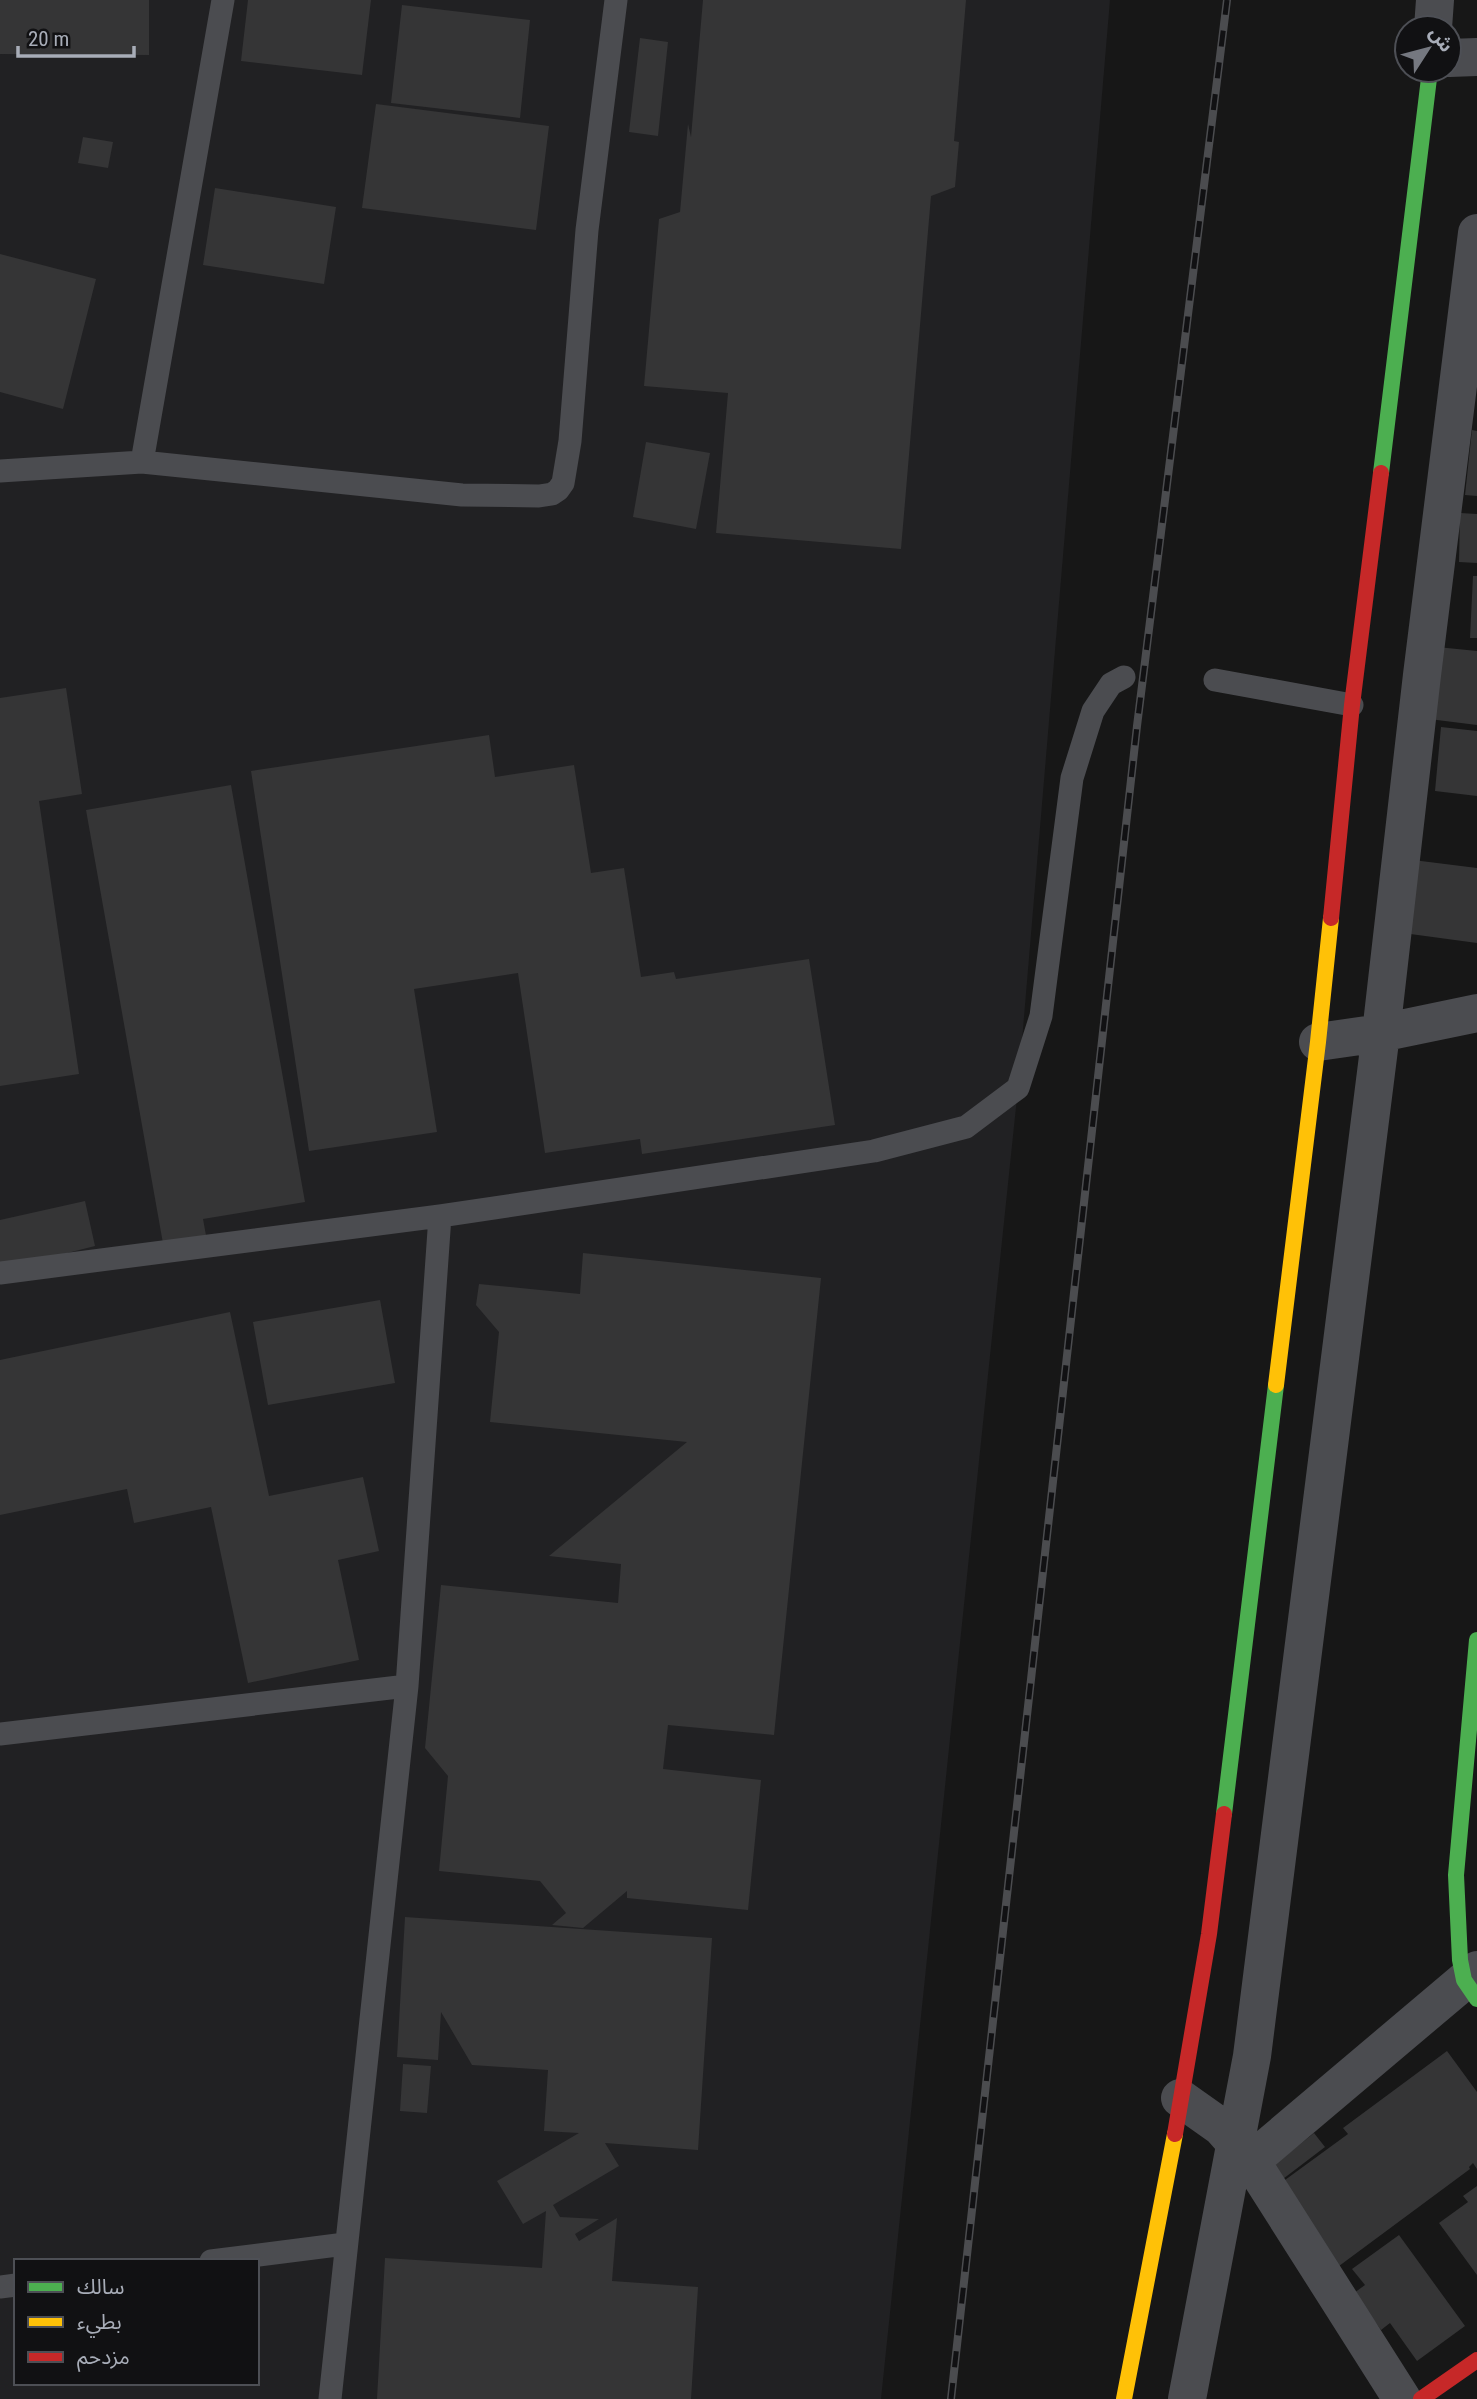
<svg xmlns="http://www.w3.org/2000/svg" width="1477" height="2399" font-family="'Roboto Condensed','Noto Sans Arabic',sans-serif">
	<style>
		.built { fill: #212123; fill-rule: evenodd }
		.building { fill: #353536 }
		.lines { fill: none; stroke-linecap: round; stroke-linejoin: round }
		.lane { stroke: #4b4c50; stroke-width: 23 }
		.street { stroke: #4b4c50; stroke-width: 38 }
		.fast { stroke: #4caf50; stroke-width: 16 }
		.slow { stroke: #ffc107; stroke-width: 16 }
		.jam { stroke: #c62828; stroke-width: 16 }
		.rail-casing { stroke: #4b4c4f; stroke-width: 8 }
		.rail { stroke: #111113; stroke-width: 5; stroke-dasharray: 16; stroke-linecap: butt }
	</style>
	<rect width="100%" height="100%" fill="#171717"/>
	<path class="built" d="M0 0H1110L1018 1088 881 2399H0ZM16 2261H257V2383H16Z"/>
	<path class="building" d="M0 0H149V55L0 54Z
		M248 0H371L362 75 241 61Z
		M703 0H966L954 141 959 142 955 187 931 196 901 549 716 533 728 393 644 386 659 219 680 212 688 124 691 137Z
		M402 5 530 20 520 118 391 103Z
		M640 38 668 42 658 136 629 132Z
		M376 104 549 126 536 230 362 208Z
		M83 137 113 142 108 168 78 163Z
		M215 188 336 207 324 284 203 265Z
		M0 254 96 279 63 409 0 392Z
		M1472 430 1477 431V496L1465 495Z
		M646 442 710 453 696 529 633 517Z
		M1460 513 1477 514V563L1459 562Z
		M1473 576H1477V638H1470Z
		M1437 647 1477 651V725L1429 719Z
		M66 688 82 794 39 801 79 1074 0 1086V698Z
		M1441 727 1477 731V796L1435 791Z
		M489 735 495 777 574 765 591 873 624 868 641 977 674 972 676 979 809 959 835 1125 642 1154 640 1139 545 1153 518 973 414 989 437 1132 309 1151 251 771Z
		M231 785 305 1202 203 1219 207 1241 164 1249 86 810Z
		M1413 860 1477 868V943L1403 933Z
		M85 1201 95 1246 0 1270V1220Z
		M583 1253 821 1278 774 1735 668 1725 663 1769 761 1780 748 1910 627 1898V1891L583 1928 552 1925 566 1913 540 1881 439 1871 448 1776 425 1748 441 1585 618 1603 621 1564 549 1556 687 1442 490 1422 499 1332 476 1305 479 1284 580 1294Z
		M380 1300 395 1383 268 1405 253 1322Z
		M230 1312 269 1496 363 1477 379 1551 338 1560 359 1660 248 1683 211 1507 134 1523 127 1489 0 1515V1360Z
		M405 1917 712 1938 698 2150 605 2143 619 2166 553 2205 560 2217 599 2219 575 2234 579 2241 617 2218 612 2281 698 2287 691 2399H377L385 2258 542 2268 546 2211 523 2224 497 2181 579 2133 544 2131 548 2070 472 2065 441 2012 438 2060 397 2057Z
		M1447 2051 1477 2092V2169L1473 2163 1469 2167 1470 2169 1335 2269 1274 2188 1348 2134 1343 2128Z
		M403 2064 431 2066 427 2113 400 2111Z
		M1314 2133 1325 2147 1279 2182 1269 2169Z
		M1477 2186V2275L1439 2223 1468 2202 1463 2196Z
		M1399 2235 1465 2326 1417 2361 1390 2323 1381 2330 1354 2293 1365 2285 1352 2269Z"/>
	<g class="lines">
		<path class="lane" d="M142 462 223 0
			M0 471 142 462 462 495 539 496 552 494 558 490 563 483 570 441 587 230 616 0
			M1215 680 1352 705
			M0 1273 440 1216 874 1151 966 1127 1018 1088 1041 1016 1072 778 1093 711 1111 684 1124 677
			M0 1734 407 1686
			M211 2261 345 2244
			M0 2287 16 2285
			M330 2399 407 1686 440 1216"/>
		<path class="street" d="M1433 28 1435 0
			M1449 58 1477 57
			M1318 1042 1381 1033 1477 1013
			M1180 2098 1221 2127 1251 2161 1402 2399
			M1251 2161 1477 1970
			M1187 2399 1252 2056 1381 1033 1422 675 1477 233"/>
		<path class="fast" d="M1381 473 1430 70
			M1477 1640 1456 1875 1460 1960 1464 1980 1477 1999
			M1224 1814 1276 1385"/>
		<path class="slow" d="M1276 1385 1318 1042 1331 918
			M1124 2399 1175 2134"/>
		<path class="jam" d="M1331 918 1352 705 1381 473
			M1175 2134 1209 1934 1224 1814
			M1421 2399 1477 2360"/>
		<defs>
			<path id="rail" d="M951 2399 1137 726 1227 0"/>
		</defs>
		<use href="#rail" class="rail-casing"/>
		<use href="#rail" class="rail"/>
	</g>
	<rect x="14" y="2259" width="245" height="126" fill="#111113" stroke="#4d4f55" stroke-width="2"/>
	<rect x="28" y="2282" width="35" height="10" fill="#4caf50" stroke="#4d4f55" stroke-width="2"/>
	<text x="77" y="2294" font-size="21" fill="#a8adb8">سالك</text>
	<rect x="28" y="2317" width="35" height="10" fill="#ffc107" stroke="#4d4f55" stroke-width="2"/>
	<text x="77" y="2329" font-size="21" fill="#a8adb8">بطيء</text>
	<rect x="28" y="2352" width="35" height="10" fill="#c62828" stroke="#4d4f55" stroke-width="2"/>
	<text x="77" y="2364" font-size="21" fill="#a8adb8">مزدحم</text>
	<g transform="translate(1428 49) rotate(54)"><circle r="33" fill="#111113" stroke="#4d4f55" stroke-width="2"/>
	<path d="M0-5L12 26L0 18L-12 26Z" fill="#757880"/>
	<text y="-10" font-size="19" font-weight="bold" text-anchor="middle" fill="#a8adb8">ش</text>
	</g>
	<path d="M18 46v10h116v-10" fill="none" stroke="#a8adb8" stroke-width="3.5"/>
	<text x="28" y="46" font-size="21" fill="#a8adb8" stroke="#111113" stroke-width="5" paint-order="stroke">20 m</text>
</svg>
